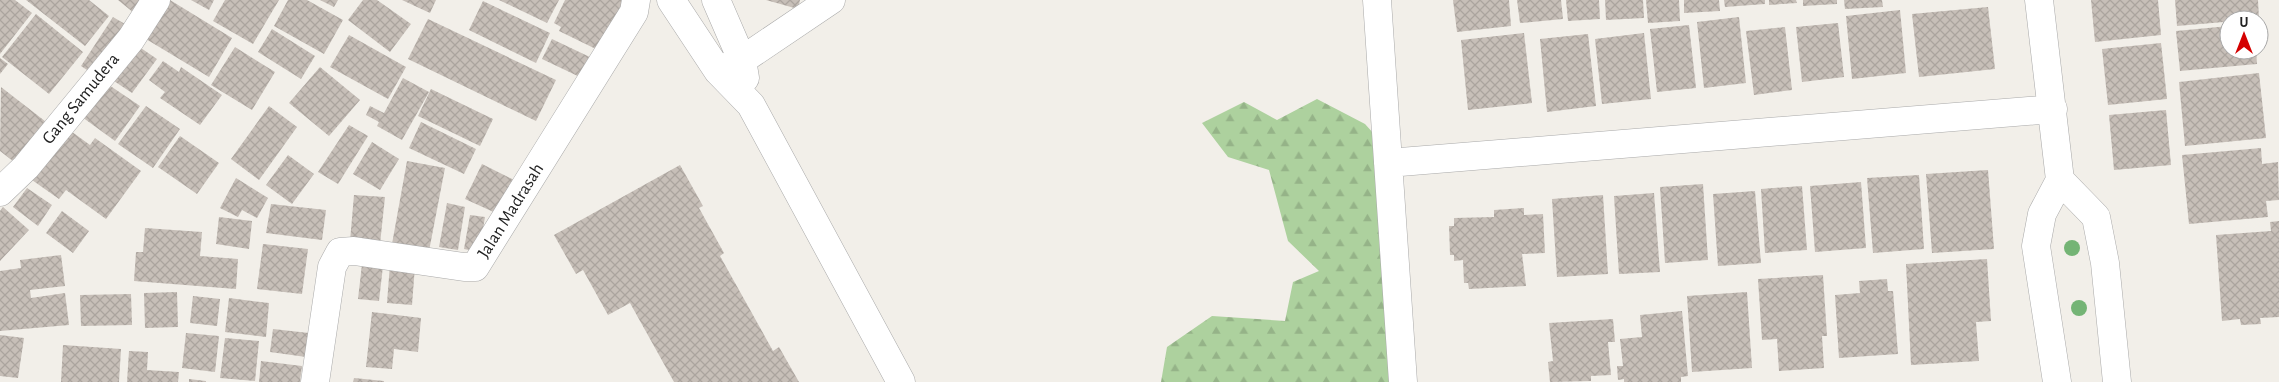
<svg xmlns="http://www.w3.org/2000/svg" width="2279" height="382" font-family="'Alegreya Sans',sans-serif">
	<style>
		.forest { fill: url(#forest-firs) }
		.building { fill: url(#building-cross-hatch) }
		.lines { fill: none; stroke-linecap: round; stroke-linejoin: round }
		.minor-casing { stroke: #a9a9a9; stroke-width: 29 }
		.minor { stroke: #fff; stroke-width: 28 }
		.tree { fill: #74b475 }
		.labels { text-anchor: middle; dominant-baseline: central; stroke-width: 4; stroke-linejoin: round; paint-order: stroke }
		.street-label { font-size: 18px; fill: #222; stroke: #fff }
	</style>
	<defs>
		<pattern id="forest-firs" width="22" height="20" patternUnits="userSpaceOnUse" patternTransform="scale(1.25)"><rect width="22" height="20" fill="#add19e"/><path d="M5 1l3.5 6h-7zM16 11l3.5 6h-7z" fill="#95b388"/></pattern>
		<pattern id="building-cross-hatch" width="8" height="8" patternUnits="userSpaceOnUse" patternTransform="scale(1.25)"><rect width="8" height="8" fill="#c7bfb8"/><path d="M0 0l8 8M0 8l8-8" fill="none" stroke="#aba49e"/></pattern>
	</defs>
	<rect width="100%" height="100%" fill="#f2efe9"/>
	<path class="forest" d="M1317 99 1365 124 1384 145 1399 382H1161L1167 347 1212 316 1285 321 1293 282 1319 271 1288 241 1269 170 1228 157 1202 123 1244 102 1277 120Z"/>
	<path class="building" d="M0 0H15L32 13 0 54Z
		M26 0H89L109 16 85 46Z
		M118 0H145L134 13Z
		M164 0H170L232 38 209 77 141 36Z
		M191 0H214L209 10Z
		M225 0H279L253 44 213 21Z
		M288 0H307L343 20 324 54 274 26Z
		M320 0H338L334 7Z
		M363 0H377L411 24 390 52 348 20Z
		M402 0H436L430 13Z
		M499 0H559L547 23Z
		M565 0H630L604 53 559 31 561 27 554 23Z
		M766 0H800L798 9Z
		M1453 0H1509L1511 26 1457 32Z
		M1517 0H1561L1563 19 1520 23Z
		M1566 0H1599L1600 19 1568 21Z
		M1605 0H1643L1644 18 1606 20Z
		M1646 0H1679L1680 21 1648 23Z
		M1684 0H1719L1720 11 1684 13Z
		M1724 0H1765V4L1725 7Z
		M1769 0H1796L1797 3 1769 5Z
		M1803 0H1837V4L1803 6Z
		M1844 0H1882L1883 7 1845 9Z
		M2091 0H2158L2161 35 2095 42Z
		M2175 0H2258L2259 19 2177 26Z
		M483 1 550 33 536 63 469 30Z
		M1988 7 1995 69 1919 77 1912 14Z
		M1900 10 1906 73 1852 79 1846 16Z
		M36 14 83 52 49 94 2 57Z
		M113 17 125 24 93 74 81 66Z
		M1739 17 1746 83 1704 88 1697 22Z
		M428 19 556 80 536 121 408 59Z
		M1838 23 1844 77 1802 82 1796 27Z
		M1689 25 1696 88 1657 92 1650 29Z
		M2229 26V50H2256L2257 64 2180 71 2176 31Z
		M1785 27 1792 90 1754 95 1746 31Z
		M272 29 315 56 301 79 258 52Z
		M1524 33 1532 103 1468 110 1461 40Z
		M1644 33 1651 99 1602 104 1595 39Z
		M1588 34 1596 106 1547 112 1540 39Z
		M349 35 406 67 388 99 330 67Z
		M552 39 594 59 584 79 542 59Z
		M2161 43 2167 99 2108 105 2102 49Z
		M135 44 157 59 132 93 111 79Z
		M235 47 275 72 252 110 211 85Z
		M0 58 8 64 0 74Z
		M163 61 179 72 181 67 222 95 200 125 160 98 165 92 149 80Z
		M320 67 360 100 329 136 289 103Z
		M2259 73 2266 138 2185 146 2179 82Z
		M403 78 429 92 402 140 377 126 379 122 366 115 370 106 384 113Z
		M106 83 140 106 115 141 82 117Z
		M1 87 50 125 18 165 0 151Z
		M431 89 493 119 480 146 418 116Z
		M146 106 180 129 153 168 118 144Z
		M269 106 297 127 259 180 231 159Z
		M2166 110 2171 165 2114 170 2109 115Z
		M421 122 476 149 464 174 409 148Z
		M349 125 368 136 338 184 318 172Z
		M68 129 90 145 95 138 141 171 106 219 66 190 59 199 32 180Z
		M180 136 219 163 197 194 158 167Z
		M372 142 399 159 380 190 353 174Z
		M2261 148 2262 164 2278 162 2279 200 2266 201 2268 217 2189 224 2182 155Z
		M288 155 314 174 292 204 266 185Z
		M407 161 445 168 429 251 392 244Z
		M482 164 514 180 498 214 465 199Z
		M680 165 703 206 699 208 724 253 720 256 773 351 779 347 799 382H674L630 303 608 315 583 270 576 274 554 235Z
		M1988 170 1994 249 1932 253 1926 174Z
		M1919 175 1924 249 1873 253 1867 178Z
		M236 178 268 198 257 218 242 210 238 217 220 208Z
		M1861 182 1866 248 1815 252 1810 186Z
		M1703 184 1708 260 1665 263 1660 187Z
		M1802 186 1807 250 1765 253 1761 189Z
		M27 188 52 205 38 226 13 207Z
		M1755 191 1761 263 1718 266 1713 194Z
		M1654 193 1660 272 1619 274 1614 196Z
		M354 195 385 197 380 244 350 241Z
		M1603 195 1608 274 1557 277 1552 199Z
		M447 203 465 207 458 250 439 247Z
		M271 204 326 210 322 240 266 233Z
		M3 207 29 230 0 261V211Z
		M1524 208V215L1543 214 1545 253 1522 254 1526 286 1469 289 1468 283H1464L1463 260 1454 261V255H1450L1449 226H1454V218L1494 217V210Z
		M62 211 89 231 73 253 46 233Z
		M470 215 485 217 479 252 464 249Z
		M219 217 252 221 249 249 216 244Z
		M2279 221V317L2260 318 2261 324 2241 325 2240 319 2222 321 2216 235 2271 231 2270 222Z
		M145 228 202 232 200 256 238 259 236 289 134 281 136 252H143Z
		M263 244 308 249 302 294 257 289Z
		M61 255 65 286 30 290 31 298 65 293 69 325 0 331V271L21 268 20 260Z
		M1987 259 1991 321 1976 322 1979 361 1911 365 1906 264Z
		M362 264 383 266 379 301 358 299Z
		M390 264 415 266 412 305 387 303Z
		M1823 275 1827 336H1822L1824 368 1779 371 1777 339 1762 340 1758 279Z
		M1887 279 1888 291H1893L1898 354 1839 358 1835 295 1860 293 1859 281Z
		M177 292 178 327 145 328 144 293Z
		M1747 292 1752 368 1692 372 1687 296Z
		M131 294 132 325 81 326 80 295Z
		M193 296 220 299 217 326 190 323Z
		M229 298 269 303 266 337 225 332Z
		M1682 311 1688 376 1681 377V382H1624V379L1618 380 1617 366H1623L1620 339 1642 337 1640 315Z
		M372 312 421 318 418 352 394 349 392 369 366 367Z
		M1613 319 1615 342H1608L1611 375 1591 376V381L1550 382 1548 362 1553 361 1549 323Z
		M273 329 309 333 306 357 270 352Z
		M186 333 219 336 215 372 182 368Z
		M0 335 24 338 18 378 0 376Z
		M225 338 259 341 255 381 220 378Z
		M63 345 121 349 119 382H61Z
		M129 351 148 352 147 370 179 372 178 382H127Z
		M261 361 302 366 300 382H259Z
		M354 378 384 381V382H353Z
		M189 379 206 381V382H189Z"/>
	<g class="lines">
		<defs>
			<path id="minor" d="M671 0 718 71 751 105 901 382
				M716 0 742 60 745 78
				M1377 0 1403 382
				M2039 0 2060 180 2042 214 2036 246 2057 382
				M718 71 742 60 831 0
				M1388 163 2053 109
				M2060 180 2096 217 2105 263 2117 382
				M0 192 26 167 131 39 156 0
				M315 382 332 267 340 252 354 251 464 267H475L634 12 636 0"/>
		</defs>
		<use href="#minor" class="minor-casing"/>
		<use href="#minor" class="minor"/>
	</g>
	<g class="tree">
		<circle cx="2072" cy="248" r="8"/>
		<circle cx="2079" cy="308" r="8"/>
	</g>
	<g class="labels">
		<g class="street-label">
			<text transform="translate(81 99) rotate(-51)">Gang Samudera</text>
			<text transform="translate(511 211) rotate(-58)">Jalan Madrasah</text>
		</g>
	</g>
	<g transform="translate(2244 35)"><circle r="24" fill="#ffffff" stroke="#a7a7a7"/>
	<path d="M0-4L9 19L0 12L-9 19Z" fill="#d40000"/>
	<text y="-8" font-size="14" font-weight="bold" text-anchor="middle" fill="#222222">U</text>
	</g>
</svg>
